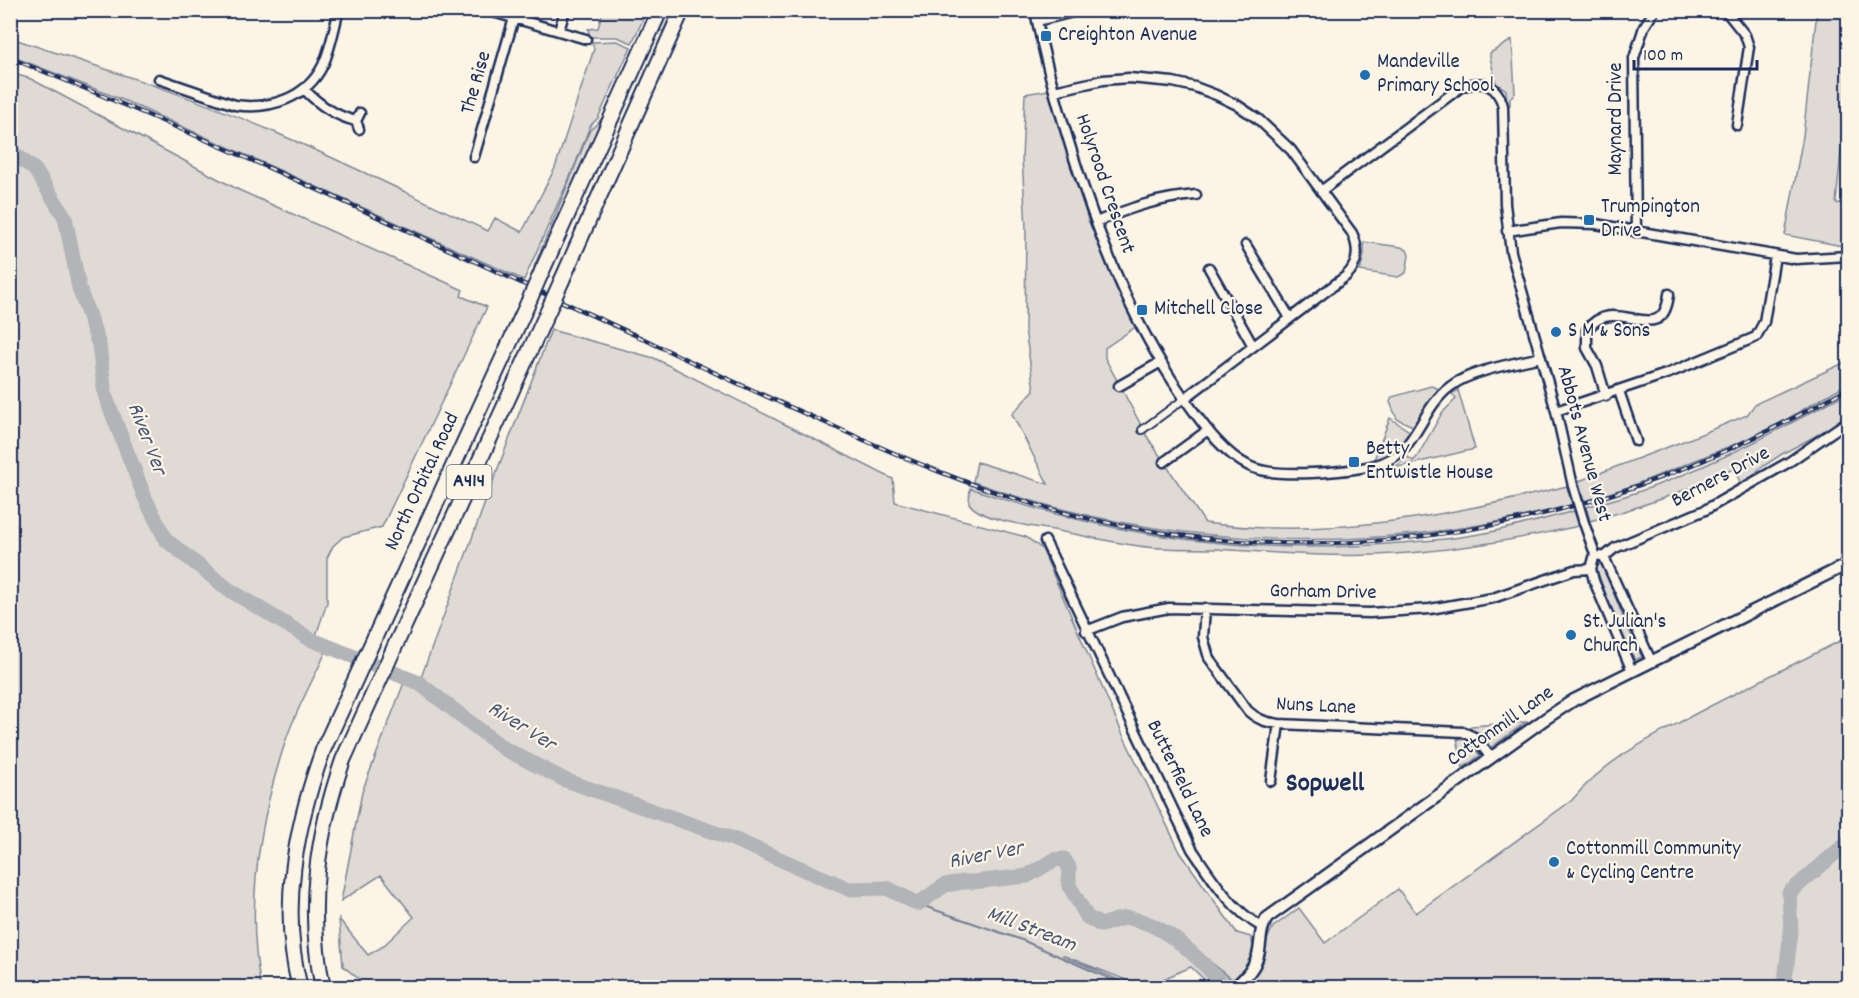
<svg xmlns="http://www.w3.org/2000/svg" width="1859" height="998" font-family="Dekko,sans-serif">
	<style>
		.green { fill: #dfdbd4; stroke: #7d8599; stroke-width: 1.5 }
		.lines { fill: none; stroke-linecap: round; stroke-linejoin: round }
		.stream { stroke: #767f94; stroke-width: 2 }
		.river { stroke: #b2b4b8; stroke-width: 15 }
		.pedestrian-casing { stroke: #1b2f5e; stroke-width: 10 }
		.minor-casing { stroke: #1b2f5e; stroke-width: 13 }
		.tertiary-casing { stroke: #1b2f5e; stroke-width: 15 }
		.trunk-casing { stroke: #1b2f5e; stroke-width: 18 }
		.pedestrian { stroke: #fcf5e5; stroke-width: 6 }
		.minor { stroke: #fcf5e5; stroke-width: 8 }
		.tertiary { stroke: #fcf5e5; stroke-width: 10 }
		.trunk { stroke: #fcf5e5; stroke-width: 14 }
		.rail-casing { stroke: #1b2f5e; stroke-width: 4.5 }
		.rail { stroke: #fcf5e5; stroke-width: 2; stroke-dasharray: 7; stroke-linecap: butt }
		.minor-bridge-casing { stroke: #1b2f5e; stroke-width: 13; stroke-linecap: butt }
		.trunk-bridge-casing { stroke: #1b2f5e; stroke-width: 18; stroke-linecap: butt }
		.minor-bridge { stroke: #fcf5e5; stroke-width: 8 }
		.trunk-bridge { stroke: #fcf5e5; stroke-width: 14 }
		.poi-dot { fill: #1f6fb2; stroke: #fcf5e5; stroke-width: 2 }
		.labels { text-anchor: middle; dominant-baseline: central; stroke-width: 4.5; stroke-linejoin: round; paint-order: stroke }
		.shield { fill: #fcf5e5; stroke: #5e6a86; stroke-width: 1.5 }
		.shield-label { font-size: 20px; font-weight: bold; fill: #1b2f5e }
		.poi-label { font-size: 21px; fill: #1b2f5e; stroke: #fcf5e5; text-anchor: start }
		.street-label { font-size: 21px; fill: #1b2f5e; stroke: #fcf5e5 }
		.water-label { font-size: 22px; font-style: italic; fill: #485779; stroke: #fcf5e5 }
		.district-label { font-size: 27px; font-weight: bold; fill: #1b2f5e; stroke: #fcf5e5 }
	</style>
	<rect width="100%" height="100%" fill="#fcf5e5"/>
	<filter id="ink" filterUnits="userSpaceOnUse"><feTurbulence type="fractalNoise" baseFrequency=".0167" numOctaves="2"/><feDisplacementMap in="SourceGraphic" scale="12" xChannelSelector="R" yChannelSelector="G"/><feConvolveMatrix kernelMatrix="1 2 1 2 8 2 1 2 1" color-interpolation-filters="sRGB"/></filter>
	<g filter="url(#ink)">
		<path class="green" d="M603 11V10L647 11 632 43 617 37H590L588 29 598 28Z
			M651 11H655L538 269 534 267 590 130 599 122 605 113Z
			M665 11H678L668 34 657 29Z
			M1817 11H1848V82L1836 203 1848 205V247L1785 235 1803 136Z
			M11 38C102 68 193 96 281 135 351 165 419 199 488 231L495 218 522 232 555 168 594 49 592 42 617 41 631 47 598 118 590 126 575 165 524 280 123 100 11 56Z
			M1512 40 1515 93 1510 98V105L1507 106 1506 90 1496 83 1490 57V53Z
			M11 73 31 79 239 190 463 290 461 296 487 307 382 527 343 537 333 546 327 558V603L314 641 328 647C315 677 294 713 285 743 259 822 245 905 261 987H11Z
			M1049 90 1088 220 1137 326 1105 348V358L1148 438 1205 523C1327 539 1449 516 1567 486L1572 505C1373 557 1167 551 973 482L977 462 1048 484 1012 414 1034 390 1025 329 1026 228 1022 158 1025 94Z
			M1364 242 1401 247 1407 250 1409 255 1406 273 1398 277 1360 271 1364 255Z
			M551 330 654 358 893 479 895 502 1026 537 1042 549 1123 735 1180 852 1237 933 1251 937C1259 959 1241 972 1227 988L1212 987 1191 967 1144 987 1062 955 1130 985 1127 988H370L343 966 339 919 368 955 382 947 414 917 381 875 341 901 362 792 405 680 419 683 490 489Z
			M1848 361V383L1777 425 1738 443 1632 486 1584 502 1579 481 1694 437 1747 415 1755 404Z
			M1431 386 1437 388 1438 392 1427 406 1415 427 1397 419 1390 402 1392 397Z
			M1458 390 1475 449 1394 468 1408 457 1413 461 1417 457 1442 413 1456 399 1452 394Z
			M1848 392 1847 419 1782 454 1759 469 1749 480 1741 483 1733 469C1687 491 1639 508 1590 521L1586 507C1608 501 1631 495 1652 487 1720 462 1785 427 1848 392Z
			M1390 418 1412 433 1396 452 1373 462Z
			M970 488C1112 537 1250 556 1400 543 1436 540 1473 537 1508 528 1530 523 1552 517 1574 511L1579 526C1511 541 1445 552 1376 555 1322 557 1269 552 1216 549 1191 548 1164 550 1139 546 1112 542 1085 536 1058 531 1037 527 980 521 969 503Z
			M1600 564 1603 566 1625 622 1642 657 1635 660 1618 628 1596 568Z
			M1848 637V987L1242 988 1261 957 1269 935 1273 927 1299 908 1325 943 1398 889 1416 913 1571 801C1608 757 1648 740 1697 713 1747 687 1798 662 1848 637Z
			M1526 722 1490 748 1470 731 1471 726Z
			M1457 738 1468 741 1480 755 1463 768Z"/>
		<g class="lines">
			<path class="stream" d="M918 904 1022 940 1131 988
				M1193 954 1209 961 1234 981"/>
			<path class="river" d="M10 150 35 170 65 217 79 288 99 345 105 395 145 498 166 540 228 589 310 639 419 683 503 748 565 780 733 839 849 889 887 888 918 904 945 885 963 882H973L1027 876 1054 860 1064 859 1069 867V885L1087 917 1101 925C1109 923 1121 917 1128 918 1166 923 1202 961 1226 988
				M1784 988 1791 931 1789 893 1848 842"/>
			<defs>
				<path id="pedestrian" d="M1142 430 1184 399"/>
				<path id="minor" d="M486 10 586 39
					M1035 10C1044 60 1058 107 1073 155 1101 244 1136 333 1192 409 1207 430 1225 454 1249 466 1274 479 1348 472 1375 465 1419 454 1418 410 1451 386 1470 371 1516 363 1541 357
					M1725 10 1745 35 1749 47 1737 125
					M1037 21 1081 10
					M559 31 565 10
					M159 79 235 105C270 110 307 98 323 65 331 48 334 28 339 10
					M304 89C319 105 335 116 356 121L360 113
					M1054 91 1103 80 1129 78 1173 82 1195 87 1216 95 1237 105 1258 119 1291 150 1352 233C1359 248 1359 264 1346 276L1184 399
					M356 121 359 129
					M474 157 514 18
					M1321 191 1461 87C1482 79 1497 84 1503 106L1505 204 1511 252 1556 411 1573 486
					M1096 222C1130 208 1158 198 1196 195
					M1507 231 1561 223 1596 224 1796 259 1848 256
					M1636 232 1634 58 1644 27 1655 10
					M1246 245 1290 318
					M1209 268 1253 346
					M1119 386 1161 362
					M1619 391 1636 441
					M1606 396 1597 366 1587 348V330C1614 291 1663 352 1669 294
					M1556 411 1669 373 1756 337 1764 322 1775 256
					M1164 462 1208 430
					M1584 523 1595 554
					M1045 541 1192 849C1211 877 1232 911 1262 927
					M1595 554 1591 569 1594 581 1632 671
					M1601 556 1604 557 1651 661
					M1604 557 1615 548 1705 510 1789 462 1848 421
					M1205 608 1203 637 1209 658 1248 711C1258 720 1266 722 1279 724L1463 732 1476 738 1491 758
					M1086 631 1122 617 1169 608 1370 613 1430 609 1493 598 1574 570 1591 569
					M1271 781 1279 724"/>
				<path id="tertiary" d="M1234 988C1246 977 1256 967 1259 951 1261 939 1260 929 1267 918L1545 719 1574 700 1848 564"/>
				<path id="trunk" d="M542 271 660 10
					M562 280 682 10
					M300 988C279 908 296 826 323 750L528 303
					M323 988C306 908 317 835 343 760L548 311"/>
			</defs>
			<use href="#pedestrian" class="pedestrian-casing"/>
			<use href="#minor" class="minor-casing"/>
			<use href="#tertiary" class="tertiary-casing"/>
			<use href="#trunk" class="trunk-casing"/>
			<use href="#pedestrian" class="pedestrian"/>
			<use href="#minor" class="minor"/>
			<use href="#tertiary" class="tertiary"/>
			<use href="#trunk" class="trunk"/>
			<defs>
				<path id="rail" d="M10 58C226 144 435 244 646 340 705 369 765 396 826 423 901 457 977 490 1058 511 1334 584 1604 530 1848 388"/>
			</defs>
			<use href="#rail" class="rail-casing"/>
			<use href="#rail" class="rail"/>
			<defs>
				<path id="minor-bridge" d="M1573 486 1584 523"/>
				<path id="trunk-bridge" d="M528 303 542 271
					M548 311 562 280"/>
			</defs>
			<use href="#minor-bridge" class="minor-bridge-casing"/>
			<use href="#trunk-bridge" class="trunk-bridge-casing"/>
			<use href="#minor-bridge" class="minor-bridge"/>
			<use href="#trunk-bridge" class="trunk-bridge"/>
		</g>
	</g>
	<g class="poi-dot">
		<rect x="1040" y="30" width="12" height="12" rx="3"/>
		<circle cx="1365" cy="75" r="6"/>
		<rect x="1583" y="214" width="12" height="12" rx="3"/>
		<rect x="1136" y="304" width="12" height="12" rx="3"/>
		<circle cx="1556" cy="332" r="6"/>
		<rect x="1348" y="456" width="12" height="12" rx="3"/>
		<circle cx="1571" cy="635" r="6"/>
		<circle cx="1554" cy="862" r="6"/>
	</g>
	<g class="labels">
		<rect class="shield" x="446.5" y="465" width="45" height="34" rx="4.5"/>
		<g class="shield-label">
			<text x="469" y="482">A414</text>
		</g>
		<g class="poi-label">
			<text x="1058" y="36">Creighton Avenue</text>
			<text x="1377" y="63">Mandeville<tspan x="1377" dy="24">Primary School</tspan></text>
			<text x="1601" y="208">Trumpington<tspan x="1601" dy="24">Drive</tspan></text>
			<text x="1154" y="310">Mitchell Close</text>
			<text x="1568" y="332">S M &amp; Sons</text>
			<text x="1366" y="450">Betty<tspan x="1366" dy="24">Entwistle House</tspan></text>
			<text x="1583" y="623">St. Julian's<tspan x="1583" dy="24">Church</tspan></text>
			<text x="1566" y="850">Cottonmill Community<tspan x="1566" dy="24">&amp; Cycling Centre</tspan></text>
		</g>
		<g class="street-label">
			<text transform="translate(477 83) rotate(-74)">The Rise</text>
			<text transform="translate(1617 119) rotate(-90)">Maynard Drive</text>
			<text transform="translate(1104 184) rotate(71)">Holyrood Crescent</text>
			<text transform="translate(1583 444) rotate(75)">Abbots Avenue West</text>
			<text transform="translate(1721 478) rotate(-28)">Berners Drive</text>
			<text transform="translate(423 482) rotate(-65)">North Orbital Road</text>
			<text transform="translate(1323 593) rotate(1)">Gorham Drive</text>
			<text transform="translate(1316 707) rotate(3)">Nuns Lane</text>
			<text transform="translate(1501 727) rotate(-35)">Cottonmill Lane</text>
			<text transform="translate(1179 779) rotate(64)">Butterfield Lane</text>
		</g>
		<g class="water-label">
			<text transform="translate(146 439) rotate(69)">River Ver</text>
			<text transform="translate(521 727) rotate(32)">River Ver</text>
			<text transform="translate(986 856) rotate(-11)">River Ver</text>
			<text transform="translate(1031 930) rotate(21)">Mill Stream</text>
		</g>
		<g class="district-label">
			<text x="1325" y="784">Sopwell</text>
		</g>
	</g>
	<rect width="1859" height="998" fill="none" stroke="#fcf5e5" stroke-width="36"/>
	<rect x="18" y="18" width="1823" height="962" fill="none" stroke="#1b2f5e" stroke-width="2" filter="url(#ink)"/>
	<path d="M1634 60v9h123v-9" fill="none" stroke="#1b2f5e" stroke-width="3"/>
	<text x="1643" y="60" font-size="18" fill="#1b2f5e" stroke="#fcf5e5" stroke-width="4.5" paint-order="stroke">100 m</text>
</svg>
